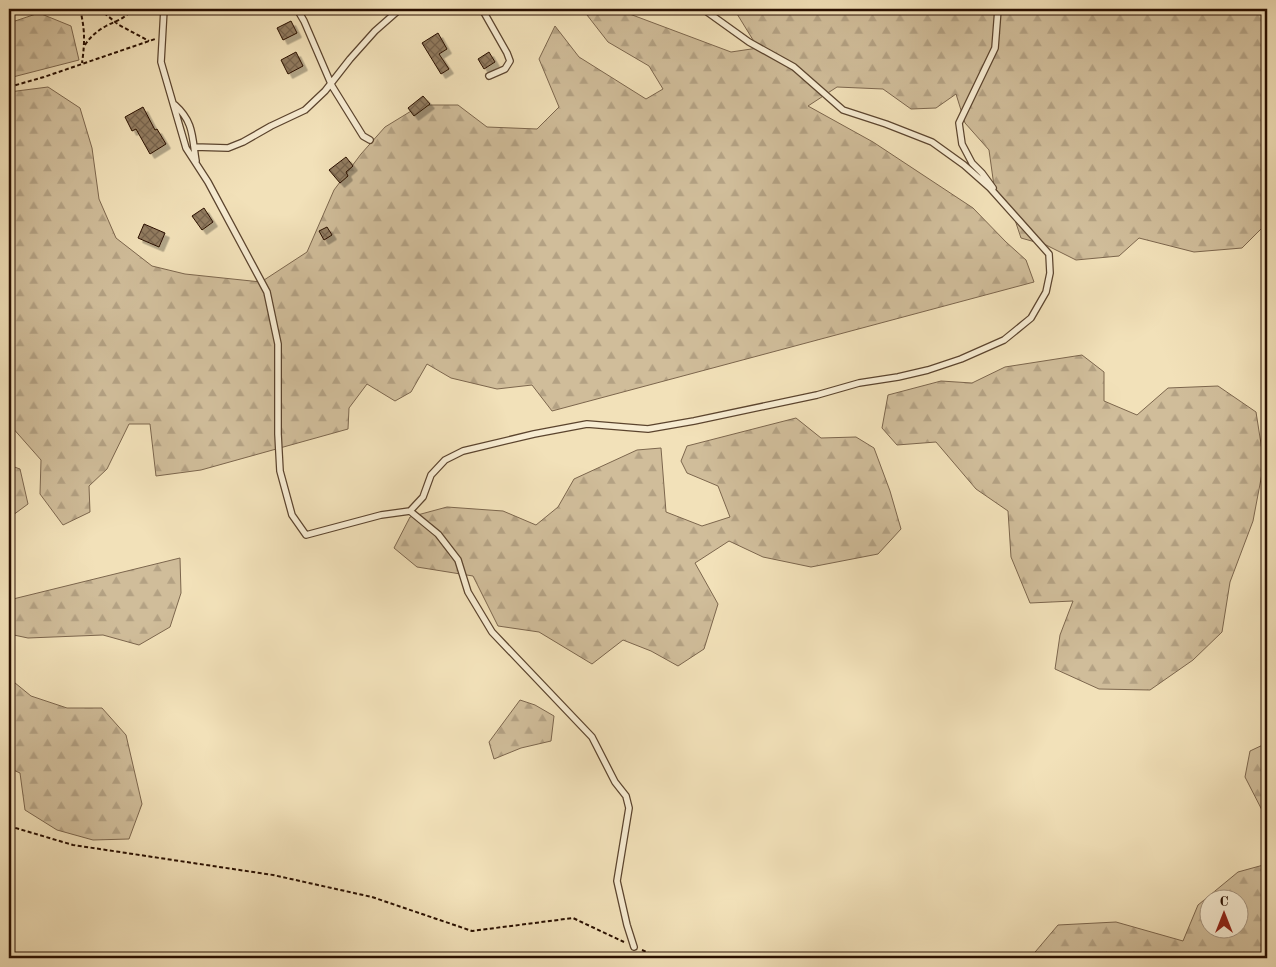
<svg xmlns="http://www.w3.org/2000/svg" width="1276" height="967" font-family="'Old Standard TT',serif">
	<style>
		.forest { fill: url(#forest-firs); stroke: #7c664d; fill-rule: evenodd }
		.building { fill: url(#building-cross-hatch); stroke: #290f00; filter: url(#shadow) }
		.lines { fill: none; stroke-linecap: round; stroke-linejoin: round }
		.lane-casing { stroke: #5b442e; stroke-width: 8 }
		.path { stroke: #290f00; stroke-width: 2; stroke-dasharray: 4 2.5; stroke-linecap: butt }
		.lane { stroke: #f7ecd2; stroke-width: 5.5 }
	</style>
	<defs>
		<pattern id="forest-firs" width="22" height="20" patternUnits="userSpaceOnUse" patternTransform="scale(1.25)"><rect width="22" height="20" fill="#d0bd9a"/><path d="M5 1l3.5 6h-7zM16 11l3.5 6h-7z" fill="#b3a183"/></pattern>
		<pattern id="building-cross-hatch" width="8" height="8" patternUnits="userSpaceOnUse" patternTransform="scale(1.25)"><rect width="8" height="8" fill="#927c60"/><path d="M0 0l8 8M0 8l8-8" fill="none" stroke="#77644d"/></pattern>
		<filter id="shadow"><feDropShadow dx="4.5" dy="4.5" stdDeviation="0" flood-color="#0004"/></filter>
	</defs>
	<rect width="100%" height="100%" fill="#f2e1b9"/>
	<filter id="stains"><feTurbulence type="fractalNoise" baseFrequency=".004" numOctaves="4"/><feColorMatrix values="0 0 0 0 .2 0 0 0 0 .09 0 0 0 0 .02 0 0 0 .5 -.17"/></filter>
	<radialGradient id="worn" r=".72"><stop offset=".6" stop-color="#630" stop-opacity="0"/><stop offset="1" stop-color="#630" stop-opacity=".3"/></radialGradient>
	<path class="forest" d="M734 9H1152L1155 12 1163 9H1267V223L1242 248 1194 252 1139 238 1119 256 1076 260 1046 245 1021 238 1015 220 994 186 989 150 965 123 956 94 936 108 911 109 883 89 837 87 808 106 873 142 973 208 1006 242 1026 260 1034 282 552 411 532 385 497 389 451 378 427 364 411 392 395 401 367 384 349 408 348 429 201 470 156 476 150 424H129L107 469 89 486 90 512 63 525 40 494 41 460 11 426 9 425V92L48 87 80 108 92 148 99 199 116 238 152 266 185 274 261 282 307 252 334 190 361 154 385 127 421 105H458L487 127 537 129 559 107 539 59 555 26 579 57 646 99 663 89 649 66 608 42 587 15 619 10 731 52 758 48Z
		M39 13 71 26 79 60 9 78V23Z
		M1082 355 1104 372V401L1137 415 1168 388 1218 386 1256 412 1264 463 1253 521 1230 582 1222 632 1193 660 1150 690 1099 689 1055 669 1060 635 1073 601 1030 603 1011 557 1008 511 976 489 936 442 897 445 882 428 888 395 941 381 972 383 1005 367Z
		M796 418 821 438 856 437 874 448 890 491 901 529 878 554 811 567 763 557 729 541 695 563 718 604 704 649 678 666 651 651 623 640 592 664 539 632 498 626 473 576 417 567 394 548 410 517 447 507 503 511 536 525 558 507 574 479 637 450 661 448 666 512 702 526 730 517 718 486 687 473 681 461 687 446Z
		M9 465 20 469 28 504 9 518Z
		M180 558 181 593 170 627 139 645 103 635 28 638 9 634V600Z
		M9 678 31 696 67 708H102L126 735 142 804 129 839 93 840 57 830 25 810 20 773 9 768Z
		M520 700 535 705 554 716 551 741 521 748 494 759 489 742Z
		M1267 743V816L1264 814 1245 777 1250 751Z
		M1267 864V958H1030L1058 925 1116 922 1183 941 1198 905 1238 872ZM1208 900H1238V930H1208Z"/>
	<path class="building" d="M291 21 297 33 283 40 277 28Z
		M438 33 447 49 439 54 449 69 441 74 422 43Z
		M296 52 303 66 288 74 281 60Z
		M489 52 495 62 484 69 478 59Z
		M423 96 430 104 414 116 408 108Z
		M143 107 155 130 157 129 166 144 150 154 136 129 132 131 125 117Z
		M346 157 353 166 346 172 348 176 340 183 329 170Z
		M204 208 213 222 202 230 192 216Z
		M144 224 165 233 159 247 138 238Z
		M327 227 332 235 324 240 319 231Z"/>
	<g class="lines">
		<defs>
			<path id="lane" d="M164 9 161 62 186 148 208 182 267 292 278 344V434L280 471 292 515 306 535 381 515 410 511 438 534 458 560 468 592 492 632 592 737 615 782 626 796 629 808 617 881 627 925 634 947
				M297 9 304 21 332 86 363 136 370 140
				M482 9 507 53 510 61 505 69 489 76
				M175 105C194 122 192 137 196 161
				M194 147 228 148 243 142 271 126 305 110 325 91 350 59 375 31 400 9
				M993 188 982 173 972 163 962 144 959 123 995 48 998 9
				M410 511 423 497 431 475 445 460 463 451 534 434 587 424 648 429 694 421 817 395 859 383 898 377 928 370 961 359 1004 340 1031 318 1046 292 1050 273 1049 254 990 188 964 165 932 142 886 124 843 110 794 67 749 42 703 9"/>
		</defs>
		<use href="#lane" class="lane-casing"/>
		<path class="path" d="M80 9C85 29 85 42 82 63
			M99 9 119 25 149 41
			M85 45C90 37 97 31 106 26 115 21 126 19 131 9
			M9 87 44 77 155 39
			M9 826 73 845 273 875 372 897 472 931 573 918 624 942
			M642 950 660 958"/>
		<use href="#lane" class="lane"/>
	</g>
	<rect width="1276" height="967" fill="none" stroke="#f2e1b9" stroke-width="30"/>
	<rect x="10" y="10" width="1256" height="947" fill="none" stroke="#290f00" stroke-width="2.5"/>
	<rect x="15" y="15" width="1246" height="937" fill="none" stroke="#290f00"/>
	<g transform="translate(1224 914)"><circle r="24" fill="#f7ecd2" stroke="#a5947e"/>
	<path d="M0-4L9 19L0 12L-9 19Z" fill="#8f2418"/>
	<text y="-8" font-size="14" font-weight="bold" text-anchor="middle" fill="#290f00">С</text>
	</g>
	<rect width="100%" height="100%" filter="url(#stains)"/>
	<rect width="100%" height="100%" fill="url(#worn)"/>
</svg>
